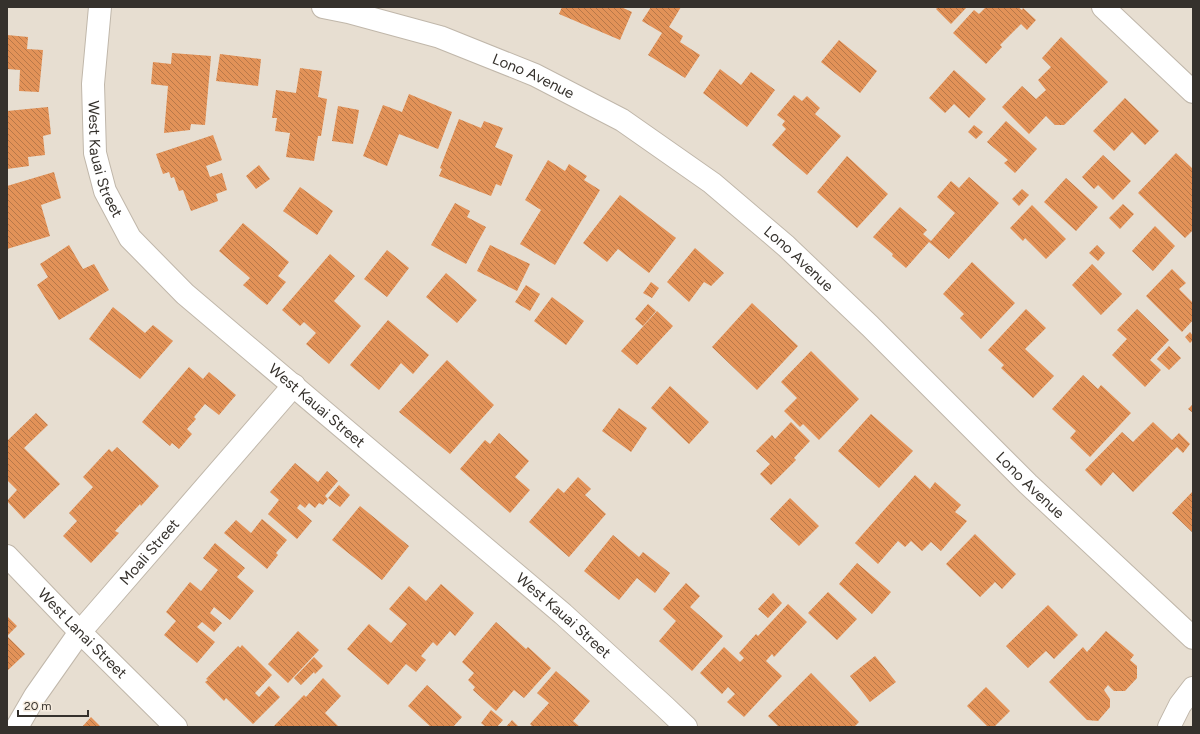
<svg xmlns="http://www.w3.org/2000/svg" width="1200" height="734" font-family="Figtree,sans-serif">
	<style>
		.building { fill: url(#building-back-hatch) }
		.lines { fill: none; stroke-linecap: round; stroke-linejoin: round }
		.minor-casing { stroke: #c0b7aa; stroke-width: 24 }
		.tertiary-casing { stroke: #c0b7aa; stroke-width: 24 }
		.minor { stroke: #fff; stroke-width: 22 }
		.tertiary { stroke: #fff; stroke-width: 22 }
		.labels { text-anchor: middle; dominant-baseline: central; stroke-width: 3; stroke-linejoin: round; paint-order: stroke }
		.street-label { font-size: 15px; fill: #35312c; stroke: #f5ebde }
	</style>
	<defs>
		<pattern id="building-back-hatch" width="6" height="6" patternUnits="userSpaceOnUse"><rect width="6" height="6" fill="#e29258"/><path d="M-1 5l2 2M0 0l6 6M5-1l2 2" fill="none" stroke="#b87849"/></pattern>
	</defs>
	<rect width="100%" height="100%" fill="#e7ded1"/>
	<path class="building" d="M562 7H621L632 12 620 40 559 14Z
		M651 7H681L669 27 683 36 680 42 700 55 685 78 648 55 662 33 642 21Z
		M938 7H967L951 24 936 9Z
		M986 7H1018L1022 10 1023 8 1036 20 1027 30 1021 24 1000 45 1002 47 986 64 953 33 974 10 979 14Z
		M7 35 28 37 27 49 43 50 39 92 19 91 20 70 7 69Z
		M1061 37 1108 82 1064 125H1055L1046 116 1029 134 1002 107 1022 86 1036 99 1046 90 1038 80 1051 67 1042 58Z
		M839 40 877 71 860 93 821 62Z
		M172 53 211 56 205 125 191 124 190 130 164 133 168 86 151 84 153 62 171 64Z
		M220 54 261 59 258 86 216 81Z
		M300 68 322 71 318 97 327 99 321 136H318L314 161 286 157 290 133 275 131 277 118H272L276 90 296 93Z
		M720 69 741 85 751 72 775 90 747 127 703 93Z
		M954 70 986 99 969 118 954 104 945 113 929 98Z
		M409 94 452 112 438 149 399 134 387 166 363 156 383 105 402 112Z
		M794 95 802 101 807 96 820 108 815 114 841 136 807 175 772 145 786 129 782 125 785 121 777 115Z
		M1125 98 1159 131 1145 145 1132 132 1114 151 1093 131Z
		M338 106 359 110 353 144 332 141Z
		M48 107 51 134 43 136 45 155 28 157 29 166 7 169V111Z
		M459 119 481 128 484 121 503 128 495 147 513 155 501 186 496 184 491 196 439 176 442 169 440 168Z
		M1006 121 1037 149 1015 173 1004 163 1008 160 987 142Z
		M974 125 983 132 976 139 968 132Z
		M213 135 222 160 206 166 210 177 222 173 227 190 216 194 218 201 191 211 183 190 179 191 174 177 171 178 169 172 163 174 156 154Z
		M1176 153 1193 169V230L1185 238 1138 193Z
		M1103 155 1131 181 1113 200 1098 185 1094 189 1082 177Z
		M847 156 888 194 857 228 817 192Z
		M548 160 565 171 569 164 587 176 584 180 600 190 555 265 520 244 541 210 525 200Z
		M259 165 270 179 256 189 246 176Z
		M54 172 61 198 41 205 50 236 7 249V186Z
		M969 177 999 203 949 259 929 242 906 268 892 256 893 254 873 237 900 207 927 230 923 234 931 241 955 213 937 197 951 181 959 188Z
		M1066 178 1098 207 1076 231 1044 202Z
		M300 187 333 211 317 235 283 211Z
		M1022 189 1029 195 1019 206 1012 199Z
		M620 195 676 238 649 273 618 249 607 262 583 243Z
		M455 203 470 211 467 217 486 227 466 264 431 245Z
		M1123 204 1134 214 1120 229 1109 218Z
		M1032 205 1066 239 1046 259 1025 238 1023 241 1010 228Z
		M243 223 289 262 278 276 286 282 267 305 243 285 250 278 219 251Z
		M1155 226 1175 246 1153 271 1132 251Z
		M69 245 83 269 94 264 109 290 59 320 37 285 48 277 40 264Z
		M490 245 530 264 517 291 477 271Z
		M1097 245 1105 253 1098 261 1089 253Z
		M695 248 724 273 711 286 704 282 689 302 667 282Z
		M387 250 409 268 387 297 364 279Z
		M330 254 355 276 334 301 361 326 329 364 306 344 316 333 304 322 300 326 282 310Z
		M972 262 1015 303 981 339 960 318 964 314 943 294Z
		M1092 264 1122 294 1101 315 1072 285Z
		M1172 269 1186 283 1179 289 1193 303V320L1182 332 1146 296Z
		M446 273 477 300 457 323 426 297Z
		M651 282 659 288 652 298 643 293Z
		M526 285 540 294 530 311 515 302Z
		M552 297 584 321 566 345 534 321Z
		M752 303 798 346 757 390 712 347Z
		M648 304 656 311 643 326 635 319Z
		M113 307 145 333 153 325 173 341 140 379 89 339Z
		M1026 309 1046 328 1025 349 1054 376 1033 398 1001 368 1004 365 988 350Z
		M1137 309 1169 340 1150 360 1161 370 1145 387 1112 355 1127 339 1117 330Z
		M657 311 673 326 637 365 621 351Z
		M388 320 429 355 413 374 401 363 379 390 350 365Z
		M1190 332 1193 336V340L1190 343 1185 337Z
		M1169 346 1181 358 1169 370 1157 359Z
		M811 351 859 399 819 440 803 424 800 427 784 411 797 398 781 382Z
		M447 360 494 405 450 454 399 412Z
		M189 367 203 379 209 372 236 395 219 415 205 404 194 417 196 419 187 429 192 434 179 449 172 443 170 446 142 422Z
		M1083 375 1098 389 1101 385 1131 413 1090 457 1070 438 1076 431 1052 409Z
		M670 386 709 422 689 444 651 408Z
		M1193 404V413L1188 409Z
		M619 408 647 428 631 452 602 431Z
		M36 413 48 425 24 448 60 484 24 519 7 501 17 490 7 480V441Z
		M871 414 913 451 879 488 838 451Z
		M791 422 810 441 794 458 796 460 771 485 760 474 770 464 756 451 772 435 775 439Z
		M1153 422 1172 440 1179 433 1190 444 1183 453 1177 447 1133 492 1113 472 1101 486 1085 470 1122 432 1133 442Z
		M499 433 529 461 515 477 530 490 510 513 460 469 485 440 490 444Z
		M117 447 159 486 141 506 140 504 115 531 119 533 91 563 63 536 77 521 69 513 93 487 83 477 109 449 112 452Z
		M295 463 318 482 327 471 338 481 325 496 328 499 323 505 319 503 315 508 309 503 305 508 300 504 297 508 312 521 297 539 268 514 279 500 270 492Z
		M915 475 930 489 935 482 961 505 955 512 967 521 941 551 931 542 922 551 911 541 905 547 898 541 878 564 855 543Z
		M578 477 591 489 585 495 606 514 569 557 529 522 558 488 564 493Z
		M339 485 350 495 340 507 328 498Z
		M1193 491V533L1172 513Z
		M790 498 819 526 799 546 770 519Z
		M360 506 409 546 382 580 332 540Z
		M262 519 287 540 276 553 278 555 267 569 224 533 236 520 251 533Z
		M975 534 1016 574 1002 589 995 582 980 597 946 564Z
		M613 535 639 557 643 552 670 573 655 593 637 578 619 600 584 571Z
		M215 543 245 568 237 577 254 591 230 620 214 607 210 613 222 623 214 632 202 622 197 627 215 642 197 663 164 635 176 621 166 612 190 582 201 591 218 570 203 558Z
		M857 563 891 592 872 614 839 584Z
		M686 583 700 596 690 607 723 636 692 671 659 641 676 621 663 609Z
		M441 584 474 613 455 636 450 631 437 646 433 642 421 656 426 660 416 672 406 664 388 685 347 649 369 624 391 643 407 624 389 609 409 586 426 601Z
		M828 592 857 619 837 640 808 613Z
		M773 593 782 603 768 618 758 609Z
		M788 604 807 622 774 657 772 654 766 661 782 676 744 717 727 702 735 694 728 687 722 694 700 673 724 647 740 662 744 658 739 653 756 634 758 636Z
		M1048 605 1078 635 1054 659 1046 651 1028 668 1006 646Z
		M7 616 17 626 7 636 25 654 7 671Z
		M496 622 526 649 528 647 551 668 524 698 514 690 496 711 473 690 475 687 468 680 474 673 462 662Z
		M298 631 319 650 288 683 268 664Z
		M1106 631 1134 655 1130 660 1137 666V678L1125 691H1114L1108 685 1104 690 1110 699V707L1098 721 1087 720 1049 682 1083 647 1087 652Z
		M242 645 272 675 255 693 259 697 269 686 280 697 253 724 226 698 224 701 205 682 208 680 206 679 238 646 240 648Z
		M875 656 896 682 870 702 850 676Z
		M314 657 323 666 315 674 314 672 301 685 294 678Z
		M556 671 590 701 573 721 580 727H533L530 724 549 703 537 693Z
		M811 673 859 722 854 727H779L768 716Z
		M323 678 341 696 325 713 339 727 274 726 304 695 306 697Z
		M427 685 462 717 453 727H431L408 706Z
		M986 687 1010 711 994 727H988L967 706Z
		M491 710 503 720 497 727H486L481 723Z
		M91 717 101 727H82Z
		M512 720 518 726 517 727H506Z"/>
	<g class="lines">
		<defs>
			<g id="minor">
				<path id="s1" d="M100 7 93 84 95 153 105 191 130 238 185 294 563 614 665 707 686 727"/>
				<path d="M1103 7 1193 92"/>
				<path id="s2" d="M7 556 80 632 176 727"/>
				<path id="s3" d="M17 727 35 696 80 632 294 385"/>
			</g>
			<g id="tertiary">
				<path id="s4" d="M323 7 348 12 440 37 535 75 622 120 712 183 786 246 870 326 1028 484 1193 638"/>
				<path d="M1169 727 1180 705 1193 688"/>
			</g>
		</defs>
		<use href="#minor" class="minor-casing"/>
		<use href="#tertiary" class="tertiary-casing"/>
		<use href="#minor" class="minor"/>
		<use href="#tertiary" class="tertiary"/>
	</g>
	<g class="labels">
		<g class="street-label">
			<text stroke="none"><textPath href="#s4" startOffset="222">Lono Avenue</textPath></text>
			<text stroke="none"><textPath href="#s1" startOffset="154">West Kauai Street</textPath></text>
			<text stroke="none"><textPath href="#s4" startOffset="546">Lono Avenue</textPath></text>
			<text stroke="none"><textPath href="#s1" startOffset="490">West Kauai Street</textPath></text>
			<text stroke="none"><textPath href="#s4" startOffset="870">Lono Avenue</textPath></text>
			<text stroke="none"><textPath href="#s3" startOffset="220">Moali Street</textPath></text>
			<text stroke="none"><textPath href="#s1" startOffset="814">West Kauai Street</textPath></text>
			<text stroke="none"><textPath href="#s2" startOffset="108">West Lanai Street</textPath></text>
		</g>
	</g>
	<rect width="1200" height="734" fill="none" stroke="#35312c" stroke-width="16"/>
	<path d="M18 710v6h70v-6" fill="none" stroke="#35312c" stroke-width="2"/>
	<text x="24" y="710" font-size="12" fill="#35312c" stroke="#f5ebde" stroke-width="3" paint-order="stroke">20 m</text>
</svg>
